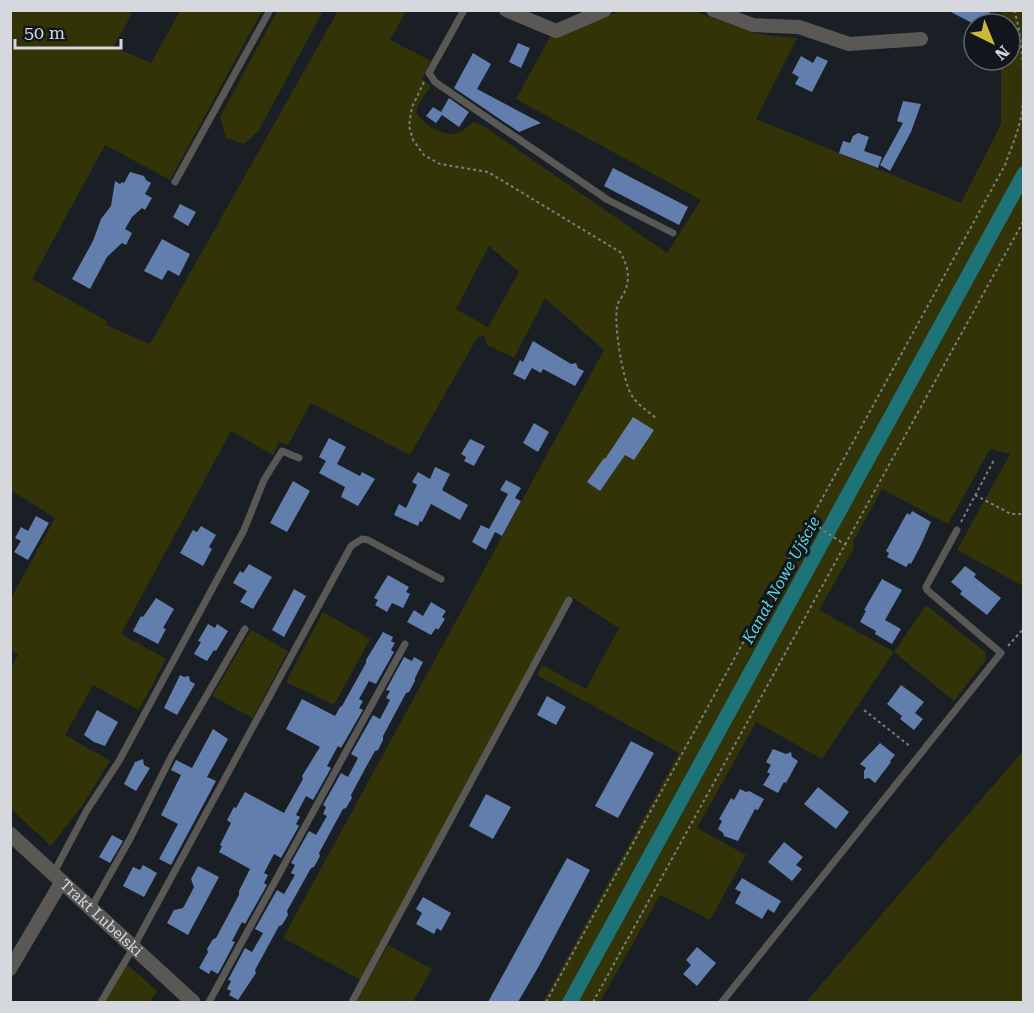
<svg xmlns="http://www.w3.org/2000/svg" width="1034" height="1013" font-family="'Roboto Serif',serif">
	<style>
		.green { fill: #323408; fill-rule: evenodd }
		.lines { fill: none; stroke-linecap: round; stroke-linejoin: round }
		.canal { stroke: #1d7377; stroke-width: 15 }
		.building { fill: #617eac }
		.path { stroke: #7a7e83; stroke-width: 2; stroke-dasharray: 3 3; stroke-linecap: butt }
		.service { stroke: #595854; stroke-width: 7 }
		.minor { stroke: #595854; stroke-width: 14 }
		.tertiary { stroke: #595854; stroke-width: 15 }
		.labels { text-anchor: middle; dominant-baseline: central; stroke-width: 6; stroke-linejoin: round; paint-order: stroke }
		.street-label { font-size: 15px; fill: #d5d8dd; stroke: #11151c }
		.water-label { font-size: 16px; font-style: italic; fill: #5ed8dd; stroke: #11151c }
	</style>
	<rect width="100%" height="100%" fill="#1a1f25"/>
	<path class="green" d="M691 10 758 34 797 38 756 119 961 203 1001 124V60H1010V24H1001V11H1023V586L957 550 1010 454 990 449 948 524 882 489 853 542 854 548 819 610 894 652 926 605 986 653 985 661 954 701 894 652 822 759 756 722 697 828 746 855 710 920 660 895 600 1002H543L679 753 537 675 542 665 586 689 619 628 568 595 361 980 283 938 604 350 545 298 514 358 487 345 484 335 477 338 410 455 311 403 288 445 279 442 273 455 231 431 121 634 166 659 139 710 93 685 65 735 110 761 82 806 51 846 11 809 10 669 18 655 11 650 10 600 55 518 14 492 11 497V11H125L132 14 113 47 151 63 180 11H262L170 180 105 145 32 279 107 321 106 325 150 344 338 11H406L390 40 431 61 422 79 431 86 419 103 416 113C424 124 438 134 453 134 461 133 468 126 474 122L485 127 667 253 701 200 516 99 550 37 556 38 620 11ZM489 246 519 272 488 327 456 309Z
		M277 11H323L259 130 244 144 226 138 220 117Z
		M323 612 370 639 334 705 286 682Z
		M251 630 288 651 253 718 212 696Z
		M1023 751V1002H806Z
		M388 945 432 969 413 1002H356Z
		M127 964 157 991 150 1002H104Z"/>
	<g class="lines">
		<path class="canal" d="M570 1002 1024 174"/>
	</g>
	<path class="building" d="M947 10H991L984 24H974Z
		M518 43 530 48 521 68 509 62Z
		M473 53 491 64 477 89 541 123 519 132 454 88Z
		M801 56 813 63 817 56 828 61 812 92 795 84 799 77 792 73Z
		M449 98 469 112 459 127 442 115 436 123 426 116 433 107 441 112Z
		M903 101 921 104 911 132 890 171 880 165 903 123 897 121Z
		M858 133 869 137 864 151 882 157 878 168 839 153 843 141 850 143 853 136Z
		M613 168 688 207 679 225 604 186Z
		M130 172 144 176 146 180 151 183 145 194 152 198 145 210 142 208 132 217 125 229 132 233 126 245 122 243 107 257 90 289 72 279 93 241 101 219 111 206 115 181 120 184 122 182 124 183Z
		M180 204 196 212 188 226 173 217Z
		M162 239 190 254 179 276 168 270 162 280 144 271Z
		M533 341 571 364 576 363 578 368 584 371 575 386 543 369 541 373 532 368 525 380 513 374 520 360 523 362Z
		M633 417 654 430 634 460 625 455 600 491 587 482 604 458 605 459Z
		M534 423 549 432 538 452 523 443Z
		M329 438 346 447 337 464 360 476 362 472 375 479 358 506 341 497 345 487 319 473 326 461 319 457Z
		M470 439 485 446 474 466 464 461 466 457 461 454Z
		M435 467 450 474 442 490 468 505 460 520 431 504 422 522 420 521 418 526 394 515 399 504 406 508 417 485 412 482 418 472 430 479Z
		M506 480 521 488 515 498 521 501 502 536 495 532 486 550 472 542 481 525 489 529 508 494 500 490Z
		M293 481 310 491 287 532 270 523Z
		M912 511 931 522 920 547 911 564 909 563 906 567 887 557 889 553 886 551 907 513 910 515Z
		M36 516 49 523 28 560 14 552 21 541 15 538 21 527 28 531Z
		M201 526 216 535 209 547 212 549 203 566 180 553 193 530 197 532Z
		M249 564 272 577 253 609 240 602 247 591 233 583 240 571 243 573Z
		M965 566 976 574 974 577 1001 598 987 615 960 594 962 591 951 582Z
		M388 575 409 587 406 592 410 594 403 608 392 603 387 612 375 605 378 600 374 598Z
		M882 579 902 590 885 620 901 629 892 644 875 634 876 631 860 622 866 611 864 610Z
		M294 589 306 596 284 637 272 630Z
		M156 598 174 609 163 628 166 629 158 644 133 631 141 616 143 617Z
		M431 602 446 611 442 617 445 619 438 630 436 628 431 635 407 622 414 610 423 616Z
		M208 624 215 628 217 624 228 631 216 651 214 650 207 661 194 654 201 642 198 641Z
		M383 632 393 637 391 641 395 643 391 650 394 652 376 684 369 681 359 699 363 701 359 708 363 710 341 748 338 746 327 766 331 768 313 800 306 796 296 815 300 817 296 824 299 826 281 858 274 854 264 873 268 875 264 883 267 885 245 924 242 922 232 941 235 942 218 974 211 970 209 974 199 968 208 952 207 949 213 939 216 938 239 895V891L250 869 219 852 222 846 220 845 231 823 227 820 234 807 236 808 245 792 284 813 303 779 302 776 320 747 286 729 302 699 335 716 340 707 342 706 366 663V660Z
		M404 657 412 661 414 657 423 662 415 678V681L409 692 406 693 383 736V740L378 750 375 751 366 767 351 795 352 798 346 808 343 809 319 853 320 856 314 867 311 868 287 911 288 915 282 925 279 926 255 970 256 973 238 1000 229 995 231 991 227 989 231 981 228 980 245 948 252 952 263 933 255 929 277 890 284 894 295 875 291 873 295 865 291 863 309 831 316 835 327 816 323 814 326 807 323 805 341 773 348 777 358 758 351 754 373 715 380 719 390 700 386 698 390 691 386 690Z
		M180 675 184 677 189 676 190 681 195 684 177 715 164 708Z
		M901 685 924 702 915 713 923 719 914 730 900 719 902 716 887 704Z
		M547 696 566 707 556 725 537 715Z
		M97 710 118 722 105 746 94 742 84 735Z
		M213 729 228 739 207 777 216 781 171 865 159 859 178 824 161 815 181 775 171 770 176 760 192 768Z
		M631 741 654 753 618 818 595 806Z
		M880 743 895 755 890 761 891 762 875 783 869 778 864 779V771L866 768 860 764Z
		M773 749 786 754 791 752 792 757 798 761 786 783 784 782 778 793 763 785 770 774 767 772 771 765 766 762Z
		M143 759 144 765 150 768 136 791 124 784 135 762Z
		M818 787 849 812 836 829 804 804Z
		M740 789 746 792 749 791 764 799 758 810 755 809 738 841 724 836 723 833 718 829 722 821 719 819 731 798 734 800Z
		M486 794 511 807 493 839 469 826Z
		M112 835 123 841 110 863 99 857Z
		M784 842 803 857 796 865 802 869 792 881 768 862Z
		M567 858 590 870 539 966 518 1002H488Z
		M143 865 157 873 144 897 123 886 133 867 140 870Z
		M198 866 219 877 188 935 167 923 174 910 183 908 190 895 194 887 191 879Z
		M742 878 781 901 774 913 768 909 762 919 735 903 741 892 735 889Z
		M423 897 451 913 441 931 437 928 434 934 416 924 422 913 416 909Z
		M697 947 716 963 697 986 683 974 691 965 686 960Z"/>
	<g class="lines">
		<path class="path" d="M424 82 412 107 409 126 413 140 424 155 440 164 488 172 620 252C627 264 631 277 625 291 623 296 618 301 617 307 614 324 622 378 631 394 636 404 648 411 657 419
			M975 495 1011 514H1024
			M810 519 824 531 846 545
			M961 522 994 460
			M1008 646 1024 628
			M864 710 911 747
			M546 1002 1005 165C1011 148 1019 131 1022 112 1025 85 1023 36 1014 10
			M593 1002 1024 220"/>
		<path class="service" d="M464 10 429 73 435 82 608 200 673 233
			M175 182 270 10
			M53 874 87 810 119 761 244 530 264 480 282 451 299 458
			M91 908 131 837 171 757 245 629
			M101 1002 133 948 351 546 362 539 368 540 441 579
			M209 1002 405 644
			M352 1002 569 600
			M722 1002 1001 653 927 590 926 587 957 530"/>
		<path class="minor" d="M506 10 556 31 605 10
			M713 10 753 25 799 27 849 44 921 39
			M10 969 62 881"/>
		<path class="tertiary" id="s1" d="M10 834 193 1002"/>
	</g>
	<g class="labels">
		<g class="street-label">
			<text stroke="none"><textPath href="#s1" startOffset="124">Trakt Lubelski</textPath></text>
		</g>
		<g class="water-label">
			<text transform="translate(781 580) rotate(-61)">Kanał Nowe Ujście</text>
		</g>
	</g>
	<rect width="1034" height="1013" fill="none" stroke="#d5d8dd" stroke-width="24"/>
	<g transform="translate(992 42) rotate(137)"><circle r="28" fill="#11151c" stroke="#5f6369" stroke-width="1.5"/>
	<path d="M0-4.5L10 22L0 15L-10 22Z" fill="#cbba39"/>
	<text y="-9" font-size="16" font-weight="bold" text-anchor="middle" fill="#d5d8dd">N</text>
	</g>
	<path d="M15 39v9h106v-9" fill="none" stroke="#d5d8dd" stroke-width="3"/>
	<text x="24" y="39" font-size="18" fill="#d5d8dd" stroke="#11151c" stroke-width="4.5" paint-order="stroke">50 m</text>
</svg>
